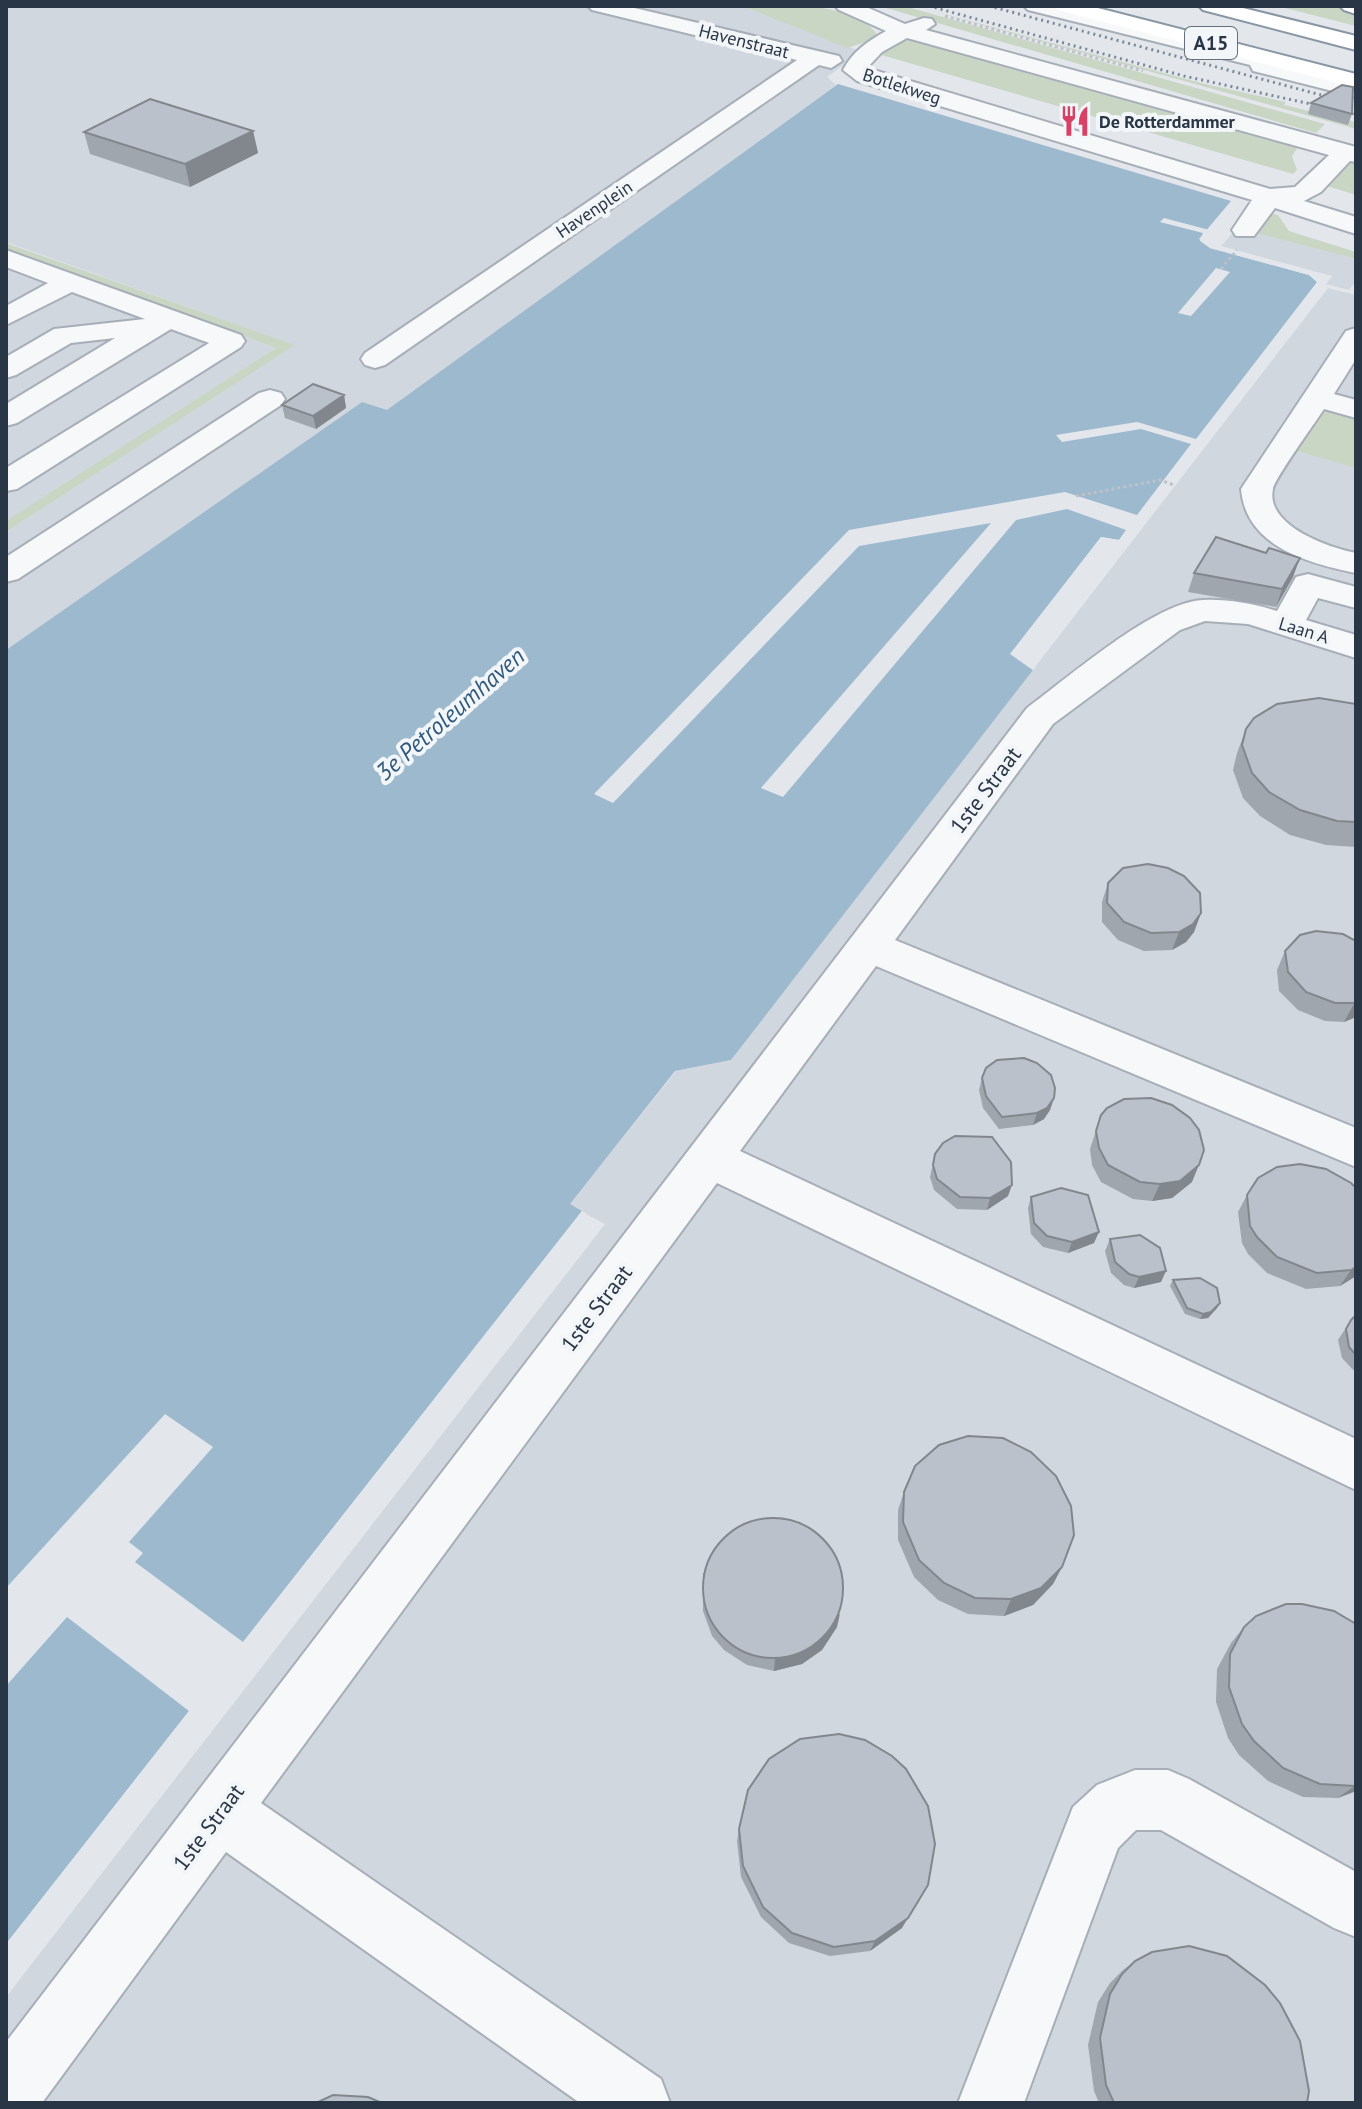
<svg xmlns="http://www.w3.org/2000/svg" width="1362" height="2109" font-family="'PT Sans',sans-serif">
	<style>
		.built { fill: #d1d7de }
		.green { fill: #cad6c4 }
		.water { fill: #9cb9ce }
		.pier { fill: #e3e7ec }
		.lines { fill: none; stroke-linecap: round; stroke-linejoin: round }
		.minor-casing { stroke: #a7aeb7; stroke-width: 4 }
		.highway-casing { stroke: #8996a4; stroke-width: 4 }
		.path { stroke: #bdc2c8; stroke-width: 3; stroke-dasharray: 3 3; stroke-linecap: butt }
		.minor { fill: #f6f8fa; fill-rule: evenodd }
		.highway { fill: #fff; fill-rule: evenodd }
		.rail { stroke: #7b8897; stroke-width: 3; stroke-dasharray: 2 4; stroke-linecap: butt }
		.wall { fill: #a0a6ae }
		.shaded-wall { fill: #82878d }
		.building { fill: #bac1ca; stroke: #82878d; stroke-width: 2 }
		.labels { text-anchor: middle; dominant-baseline: central; stroke-width: 8; stroke-linejoin: round; paint-order: stroke }
		.far-street-label { font-size: 18px; fill: #293646; stroke: #f3f6f9 }
		.far-poi-label { font-size: 18px; font-weight: bold; fill: #293646; stroke: #f3f6f9; text-anchor: start }
		.shield { fill: #f3f6f9; stroke: #66707c; stroke-width: 2 }
		.shield-label { font-size: 20px; font-weight: bold; fill: #293646 }
		.street-label { font-size: 22px; fill: #293646; stroke: #f3f6f9 }
		.water-label { font-size: 24px; font-style: italic; fill: #30597d; stroke: #f3f6f9 }
	</style>
	<rect width="100%" height="100%" fill="#e3e7ec"/>
	<path class="built" d="M6 6H743L862 52 827 77 836 85 390 409 387 411 362 402 6 650V532L294 345 6 242Z
		M1237 228 1356 259V281L1349 290 1326 284 1332 276 1221 246Z
		M6 250 276 348 6 522Z
		M1328 288 1356 295V2103H6V1997L605 1224 569 1205 676 1071 731 1060Z"/>
	<path class="green" d="M743 6C780 6 851 0 876 33L875 39 847 48Z
		M879 6H904L1325 124 1316 133Z
		M915 6 1201 83 1286 102 1284 105 1356 122V129Z
		M1277 6H1356V26Z
		M918 40 1294 145 1298 147 1292 156 1297 170 1293 174 878 54 900 41Z
		M1356 161V195L1327 186 1345 164Z
		M1269 213 1278 215 1289 231 1356 252V259L1252 232Z
		M6 243 295 345 6 532V521L276 348 6 250Z
		M1327 411 1356 415V468L1294 450 1318 415Z"/>
	<path class="water" d="M838 84 1231 201 1199 239 1210 248 1309 275 1317 282 1316 285 1119 540 1101 537 1011 654 1033 670 731 1060 675 1071 570 1204 582 1211 6 1944V650L362 402 387 410Z"/>
	<path class="pier" d="M1164 218 1213 231 1204 240 1212 245 1311 271 1321 283 1122 542 1103 541 1016 653 1036 667 1033 670 1010 654 1101 537 1119 540 1126 530 1067 509 1016 520 783 797 761 788 991 523 859 546 613 803 594 794 849 530 1065 492 1137 515 1191 444 1141 429 1062 442 1056 435 1137 422 1196 439 1317 282 1309 275 1210 248 1200 241 1203 233 1160 222Z
		M1216 268 1230 272 1191 316 1178 313Z
		M582 1211 586 1213 6 1948V1944L189 1711 67 1617 6 1686V1588L165 1414 213 1447 129 1542 143 1553 135 1562 243 1642Z"/>
	<g class="lines">
		<defs>
			<path id="minor" d="M588 6H626L839 56 842 61 831 68 819 65 385 365 375 368 365 365 361 359 365 353 797 60 592 10Z
				M835 6H864L905 24 924 18 932 19 935 24 926 30 1356 147V162L1350 161 1321 192 1304 201 1356 217V234L1275 208 1254 236H1236L1232 230 1252 200 857 81 843 70C853 51 868 41 886 31L839 10ZM907 38 1329 155 1295 187 1270 189 867 68 882 52Z
				M1024 6H1061L1297 63 1300 69 1356 83V97L1253 71 1250 65 1028 10Z
				M6 250 241 335 245 341 241 347 17 489 6 491V468L209 343 171 329 17 423 6 426V404L115 338 71 343 16 375 6 378V357L54 329 145 319 72 292 6 325V306L48 283 6 267Z
				M1356 328V359L1334 394 1356 400V418L1324 409C1315 423 1275 478 1273 489 1265 526 1330 548 1356 553V573C1308 563 1246 547 1241 489L1346 331Z
				M270 390 281 393 285 399 281 405 18 579 6 582V557L259 393Z
				M1308 574 1356 587V608L1318 598 1306 620 1356 635V658L1248 624 1205 621 1180 630 1053 724 895 940 1356 1128V1167L876 966 740 1151 1356 1439V1490L717 1183 261 1803 661 2079 670 2103H580L226 1852 42 2103H6V2042L1027 708C1068 678 1155 601 1204 600 1228 599 1254 604 1277 611L1296 577Z
				M1135 1770H1168L1189 1779 1356 1872V1937L1334 1928 1161 1830H1136L1118 1848 1024 2103H958L1073 1807 1097 1785Z"/>
			<path id="highway" d="M1054 6H1090L1356 74V88L1058 10Z
				M1199 6H1235L1356 36V50L1203 10Z
				M1340 6H1356V14L1344 10Z"/>
		</defs>
		<use href="#minor" class="minor-casing"/>
		<use href="#highway" class="highway-casing"/>
		<path class="path" d="M945 16 1143 71
			M1221 269 1237 250
			M1076 496 1160 480 1174 485"/>
		<use href="#minor" class="minor"/>
		<use href="#highway" class="highway"/>
		<path class="rail" d="M929 6 1184 76 1356 114
			M989 6 1321 95"/>
	</g>
	<path class="wall" d="M1311 103 1352 114 1348 125 1308 114Z
		M253 131 258 153 190 187 90 154 84 132Z
		M344 395 346 408 316 429 285 418 282 405Z
		M1194 573 1293 577 1276 607 1188 592Z
		M1356 704V847L1326 845 1290 835 1260 816 1243 798 1233 770 1237 753 1246 729Z
		M1108 883 1201 913 1194 932 1186 942 1172 950 1144 951 1118 940 1102 922V902Z
		M1356 941V1017L1344 1022 1325 1021 1298 1010 1279 991 1277 970 1285 951Z
		M982 1078 1054 1098 1050 1110 1044 1119 1033 1125 999 1129 983 1108 979 1090Z
		M1101 1115 1192 1182 1172 1198 1152 1201 1133 1199 1101 1182 1092 1165 1090 1149Z
		M935 1154 1008 1196 987 1210 957 1209 934 1190 930 1177Z
		M1356 1188V1276L1340 1286 1306 1289 1267 1273 1248 1254 1242 1243 1238 1212 1247 1195Z
		M1031 1197 1094 1243 1068 1253 1043 1247 1031 1234 1028 1208Z
		M1110 1239 1161 1282 1134 1288 1124 1285 1111 1273 1105 1251Z
		M1173 1280 1220 1303 1217 1308 1208 1318 1200 1319 1185 1314 1170 1286Z
		M1356 1315V1373L1342 1358 1338 1340 1351 1320Z
		M904 1492 1062 1567 1053 1584 1033 1605 1004 1616 968 1614 938 1600 914 1577 898 1540V1510Z
		M703 1573 837 1627 822 1650 802 1664 774 1671 747 1665 724 1650 712 1636 703 1611Z
		M1356 1624V1791L1338 1798 1303 1797 1268 1781 1239 1755 1228 1738 1216 1702 1217 1669 1231 1643 1244 1627Z
		M739 1829 902 1928 870 1951 830 1956 789 1943 761 1917 741 1877 737 1841Z
		M1135 1961 1307 2103H1099L1094 2091 1088 2045 1098 2002 1110 1983 1123 1970Z"/>
	<path class="shaded-wall" d="M253 131 258 153 190 187 185 164Z
		M344 395 346 408 316 429 313 416Z
		M1300 558 1293 577 1276 607 1282 589Z
		M1201 913 1194 932 1186 942 1172 950 1179 932Z
		M1356 1003V1017L1344 1022 1354 1004Z
		M1054 1098 1050 1110 1044 1119 1033 1125 1037 1113Z
		M1199 1165 1192 1182 1172 1198 1152 1201 1160 1184Z
		M1012 1185 1008 1196 987 1210 990 1198Z
		M1099 1232 1094 1243 1068 1253 1072 1242Z
		M1356 1267V1276L1340 1286 1351 1270Z
		M1166 1271 1161 1282 1134 1288 1139 1277Z
		M1220 1303 1217 1308 1208 1318 1200 1319 1203 1314Z
		M1062 1567 1053 1584 1033 1605 1004 1616 1011 1599Z
		M840 1614 837 1627 822 1650 802 1664 774 1671 775 1659Z
		M1356 1785V1791L1338 1798Z
		M908 1918 902 1928 870 1951 875 1941Z"/>
	<path class="building" d="M1342 85 1353 87 1352 114 1311 103Z
		M150 99 253 131 185 164 84 132Z
		M313 384 344 395 313 416 282 405Z
		M1216 537 1266 553 1269 548 1300 558 1282 589 1194 573Z
		M1319 698 1356 704V822L1337 821 1300 810 1269 792 1252 773 1242 745 1246 729 1254 718 1277 704Z
		M1148 864 1168 868 1184 876 1200 893 1201 913 1193 924 1179 932 1151 933 1124 922 1107 903 1108 883 1123 868Z
		M1316 931 1343 934 1356 941V1003H1335L1306 992 1288 972 1285 951 1300 935Z
		M1024 1058 1037 1063 1051 1075 1055 1088 1054 1098 1047 1108 1037 1113 1002 1117 986 1096 982 1078 986 1068 997 1060Z
		M1151 1098 1172 1105 1190 1118 1199 1130 1204 1150 1199 1165 1180 1181 1160 1184 1140 1182 1108 1165 1099 1148 1096 1131 1101 1115 1107 1108 1124 1099Z
		M955 1136 992 1137 1011 1162 1012 1185 990 1198 960 1197 937 1179 933 1165 935 1154 943 1143Z
		M1300 1164 1326 1169 1351 1183 1356 1188V1267L1351 1270 1317 1273 1277 1257 1257 1237 1250 1226 1247 1195 1258 1178 1277 1167Z
		M1061 1188 1088 1195 1099 1232 1072 1242 1047 1236 1034 1223 1031 1197Z
		M1140 1235 1160 1248 1166 1271 1139 1277 1129 1274 1115 1262 1110 1239Z
		M1200 1278 1217 1288 1220 1303 1211 1312 1203 1314 1187 1308 1173 1280Z
		M1356 1315V1355L1349 1347 1346 1329 1351 1320Z
		M968 1436 1003 1438 1031 1452 1056 1476 1071 1506 1074 1535 1062 1567 1041 1588 1011 1599 975 1598 944 1583 919 1560 903 1522 904 1492 915 1466 939 1445Z
		M703 1588a70 70 0 1 1 140 0a70 70 0 1 1-140 0Z
		M1286 1604H1302L1334 1611 1356 1624 1355 1786 1320 1784 1283 1768 1254 1741 1242 1724 1229 1687 1230 1654 1244 1627 1256 1616Z
		M839 1734 865 1740 892 1756 906 1769 928 1806 935 1844 928 1885 908 1918 875 1941 834 1947 792 1933 763 1907 743 1866 739 1829 748 1790 769 1759 800 1739Z
		M1189 1946 1227 1956 1265 1985 1280 2003 1300 2041 1309 2091 1307 2103H1114L1106 2085 1100 2038 1110 1994 1122 1974 1135 1961 1152 1952Z
		M333 2095 368 2097 382 2103H316Z"/>
	<defs>
		<symbol id="restaurant-bare" viewBox="-9 -9 18 18"><path d="M-5-6h1v4h1v-4h1v4h1v-4h1v5L-1.5 .5V6h-2V.5L-5-1ZM5-6V6H3V1.5H1.5Q1.5-4 5-6Z" fill="#d84165" stroke="#f3f6f9" stroke-width="2.5" paint-order="stroke"/></symbol>
	</defs>
	<g fill-rule="evenodd">
		<use href="#restaurant-bare" x="1053" y="99" width="44" height="44"/>
	</g>
	<g class="labels">
		<g class="far-street-label">
			<text transform="translate(744 41) rotate(14)">Havenstraat</text>
			<text transform="translate(902 86) rotate(18)">Botlekweg</text>
			<text transform="translate(594 209) rotate(-34)">Havenplein</text>
			<text transform="translate(1304 630) rotate(17)">Laan A</text>
		</g>
		<g class="far-poi-label">
			<text x="1099" y="121">De Rotterdammer</text>
		</g>
		<rect class="shield" x="1185" y="27" width="52" height="32" rx="6"/>
		<g class="shield-label">
			<text x="1211" y="43">A15</text>
		</g>
		<g class="street-label">
			<text transform="translate(985 790) rotate(-53)">1ste Straat</text>
			<text transform="translate(596 1308) rotate(-53)">1ste Straat</text>
			<text transform="translate(208 1827) rotate(-53)">1ste Straat</text>
		</g>
		<g class="water-label">
			<text transform="translate(450 714) rotate(-41)">3e Petroleumhaven</text>
		</g>
	</g>
	<rect width="1362" height="2109" fill="none" stroke="#293646" stroke-width="16"/>
</svg>
